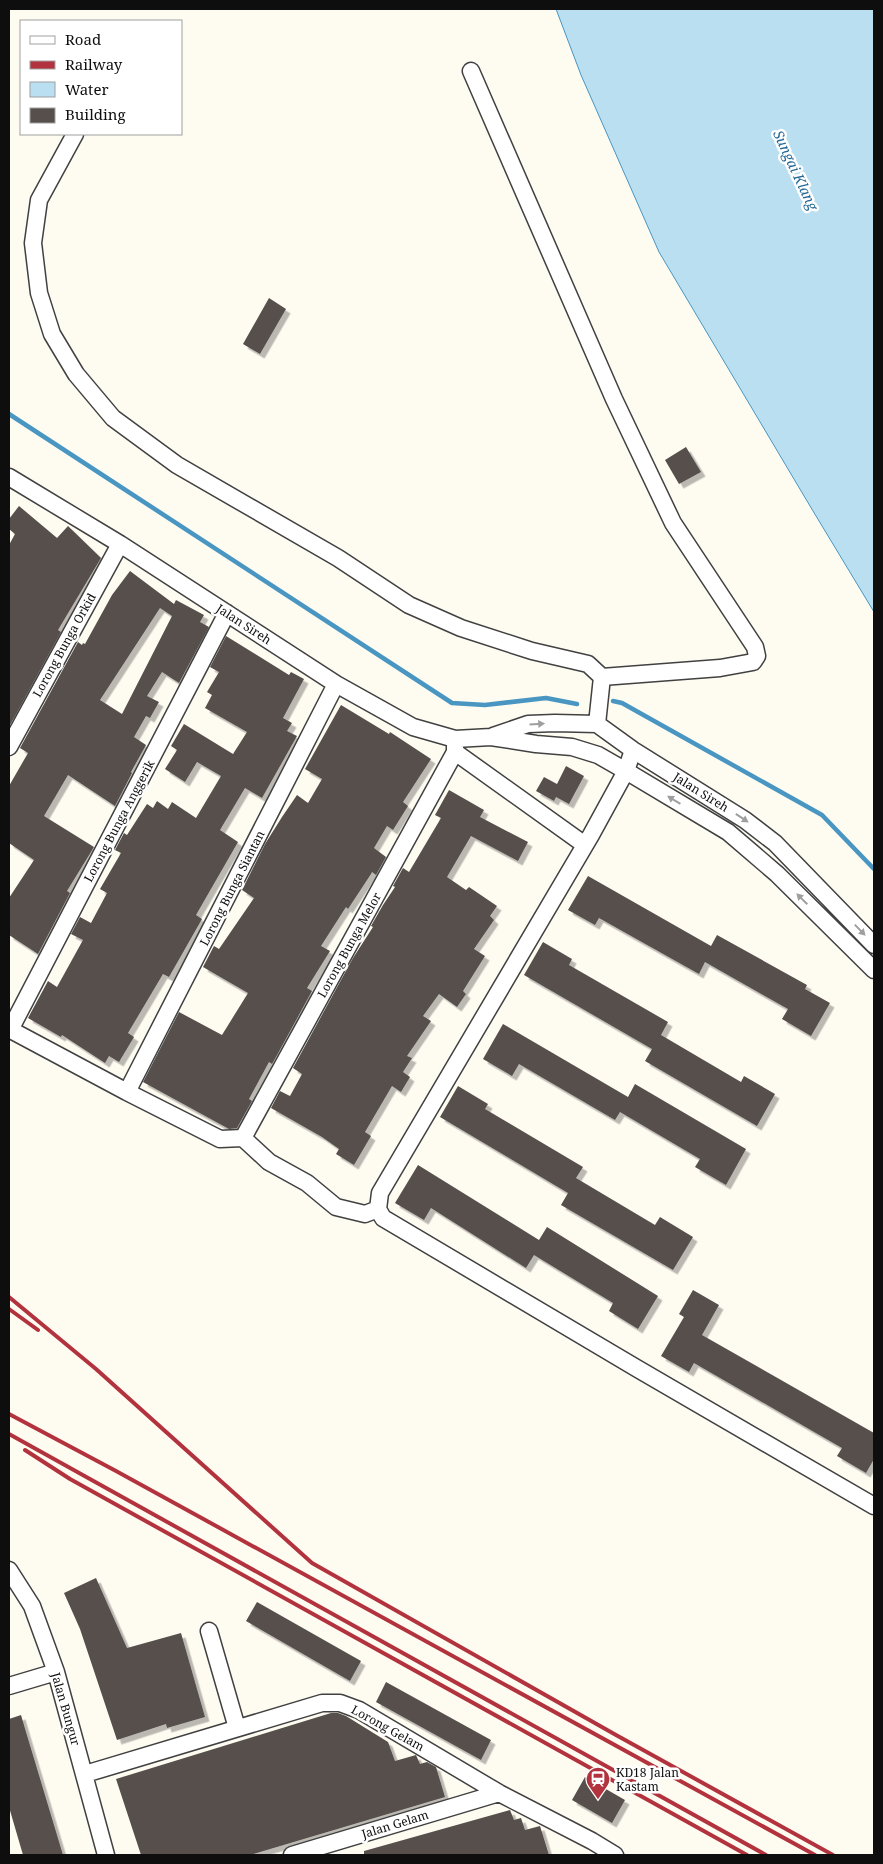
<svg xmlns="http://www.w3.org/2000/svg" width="883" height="1864" font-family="'Noto Serif',serif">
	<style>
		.water { fill: #badff1; stroke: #4896c1 }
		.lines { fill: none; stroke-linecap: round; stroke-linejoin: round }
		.stream { stroke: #4896c1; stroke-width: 4.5 }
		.building { fill: #564f4c; fill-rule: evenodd; filter: url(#shadow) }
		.minor-casing { stroke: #414141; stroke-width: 19 }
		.minor { stroke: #fff; stroke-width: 16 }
		.rail { stroke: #b2333e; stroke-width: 4 }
		.oneway { fill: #9f9f9f }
		.labels { text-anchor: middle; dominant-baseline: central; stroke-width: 5; stroke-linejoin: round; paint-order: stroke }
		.street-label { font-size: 12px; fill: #0e0e0e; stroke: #fff }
		.poi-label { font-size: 12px; fill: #0e0e0e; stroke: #fff; text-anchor: start }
		.water-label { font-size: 14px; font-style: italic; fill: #236895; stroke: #fff }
	</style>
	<defs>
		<filter id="shadow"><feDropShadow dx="4.5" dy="4.5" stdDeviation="0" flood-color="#0004"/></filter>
	</defs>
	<rect width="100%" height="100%" fill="#fefbf1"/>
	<path class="water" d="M556 9H874V612L810 506 659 252 581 75Z"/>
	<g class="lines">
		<path class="stream" d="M9 414 452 703 485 705 546 698 577 704
			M613 701 622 703 822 815 874 869"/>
	</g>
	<path class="building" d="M269 298 286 309 260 354 243 344Z
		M686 447 701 472 679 484 665 460Z
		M19 506 57 538 68 526 101 558 58 630 61 632 9 727V545L15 534 9 529V519Z
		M130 571 174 604 176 600 204 615 200 622 209 627 179 683 162 672 147 696 159 702 150 718 146 716 134 737 146 745 131 772 132 773 115 806 68 775 44 816 94 847 67 891 70 893 38 954 9 935V898L34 860 9 843V786L28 753 20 748 78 642 82 645 83 643 85 644 112 595ZM160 608 172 616 122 714 100 700Z
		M226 636 289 675 291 672 304 679 283 718 292 723 287 731 297 736 262 798 245 788 220 830 238 842 196 915 202 919 169 977 163 974 128 1033 134 1037 119 1062 109 1056 105 1063 62 1035 61 1037 28 1018 48 981 57 987 83 940 71 934 80 917 91 923 107 893 100 889 121 853 115 850 124 833 127 835 147 804 153 808 157 801 168 809 172 802 196 818 221 776 197 762 185 782 165 769 177 750 171 746 184 724 233 754 247 732 205 708 212 695 207 692 219 672 210 667Z
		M341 705 389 734 390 732 431 759 403 802 408 806 393 830 387 826 374 848 386 857 376 875 372 872 371 874 348 909 346 907 321 946 330 951 307 988 312 991 276 1057 272 1064 269 1062 249 1099 252 1101 237 1128 229 1129 143 1082 179 1012 222 1035 248 993 203 967 214 946 219 949 254 898 242 890 265 844 282 817 297 795 308 803 322 779 305 769Z
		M566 766 584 776 569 804 556 797 554 801 536 791 544 777 557 784Z
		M449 790 484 810 480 817 528 842 518 861 471 836 447 877 466 890 469 887 497 906 490 916 494 920 474 949 485 956 463 991 466 994 457 1007 439 994 423 1016 431 1021 407 1056 412 1058 403 1072 410 1077 401 1092 392 1086 365 1132 371 1136 354 1165 336 1154 339 1149 322 1137 271 1108 280 1091 290 1096 302 1074 293 1068 353 958 373 927 371 926 383 905 395 887 393 886 403 868 409 872 441 818 435 815Z
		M588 876 711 946 717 935 807 985 805 989 830 1003 811 1036 782 1019 788 1009 705 962 699 974 599 918 595 925 568 910Z
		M543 942 572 959 569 965 668 1022 661 1035 741 1082 744 1076 775 1094 757 1126 645 1061 652 1049 524 975Z
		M503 1024 628 1097 635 1084 746 1149 726 1185 695 1167 700 1159 620 1112 615 1120 519 1064 512 1076 483 1059Z
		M458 1086 488 1104 485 1109 583 1167 576 1178 655 1225 660 1217 693 1237 673 1270 561 1205 568 1193 440 1117Z
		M418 1165 539 1240 547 1227 658 1296 638 1329 609 1311 613 1303 534 1255 526 1268 431 1208 424 1220 395 1203Z
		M693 1290 719 1305 702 1335 874 1433V1459L866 1473 837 1456 842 1448 694 1363 689 1372 661 1356 684 1317 679 1314Z
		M96 1578 127 1648 181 1633 205 1717 167 1728 166 1724 117 1740 80 1629 64 1593Z
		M257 1602 361 1661 350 1681 246 1621Z
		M386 1682 491 1740 481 1760 376 1702Z
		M331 1713H338L346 1716 388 1742 395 1761 416 1755 420 1764 427 1762 436 1767 445 1797 250 1855H141L116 1779Z
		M21 1715 26 1732 63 1855H23L9 1807V1719Z
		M585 1777 625 1800 612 1823 572 1800Z
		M510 1810 514 1820 521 1818 525 1830 540 1826 549 1855H364V1851Z"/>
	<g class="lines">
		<defs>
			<path id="minor" d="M471 71 614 399 673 523 755 647 757 656 753 662 720 668 602 677
				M75 134 39 200 33 243 39 293 52 334 76 374 113 418 177 465 338 558 409 605 461 628 532 651 588 664 602 677 597 724
				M9 477 120 544 336 684 413 727 455 739 491 737 536 744 572 747 598 755 626 771 728 832 777 874 874 970
				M493 736 528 724 555 723 597 724 633 750 745 820 775 843 874 945
				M455 742V752L585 845
				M9 747 120 544
				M633 750 626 771 591 835 380 1193 378 1209 383 1218 638 1369 874 1506
				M9 1029 127 1092 220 1139 243 1138 269 1162 307 1183 336 1207 365 1214 378 1209
				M10 1030 227 613
				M127 1092 336 684
				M243 1138 455 752
				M9 1570 32 1606 56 1672 106 1855
				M209 1631 237 1728
				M9 1686 56 1672
				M85 1774 322 1703H340L359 1710 499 1793 592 1841 615 1855
				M292 1855 499 1793"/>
		</defs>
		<use href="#minor" class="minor-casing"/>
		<use href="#minor" class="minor"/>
		<path class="rail" d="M9 1297 96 1369 312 1563 616 1735 833 1855
			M9 1309 38 1330
			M9 1414 116 1471 815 1855
			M9 1434 766 1855
			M25 1450 70 1479 747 1855"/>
	</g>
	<defs><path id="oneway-solid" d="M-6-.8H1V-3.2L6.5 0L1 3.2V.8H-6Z" transform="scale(1.25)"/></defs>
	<g class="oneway">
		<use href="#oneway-solid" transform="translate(537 724) rotate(-3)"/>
		<use href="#oneway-solid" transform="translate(674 800) rotate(-149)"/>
		<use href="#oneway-solid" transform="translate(742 818) rotate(34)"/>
		<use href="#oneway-solid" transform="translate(802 899) rotate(-135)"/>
		<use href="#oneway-solid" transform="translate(860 930) rotate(46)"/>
	</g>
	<defs>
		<symbol id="station-pin" viewBox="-11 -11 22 30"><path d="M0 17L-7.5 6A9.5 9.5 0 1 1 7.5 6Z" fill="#b2333e" stroke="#fff"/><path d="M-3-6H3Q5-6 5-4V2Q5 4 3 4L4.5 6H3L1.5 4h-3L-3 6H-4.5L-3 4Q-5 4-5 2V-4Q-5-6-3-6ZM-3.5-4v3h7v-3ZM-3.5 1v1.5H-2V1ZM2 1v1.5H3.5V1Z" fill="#fff"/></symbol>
	</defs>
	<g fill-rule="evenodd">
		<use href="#station-pin" x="584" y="1765" width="28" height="38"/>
	</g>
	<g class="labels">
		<g class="street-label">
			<text transform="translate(244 624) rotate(33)">Jalan Sireh</text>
			<text transform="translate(64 645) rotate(-61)">Lorong Bunga Orkid</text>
			<text transform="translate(701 792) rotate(32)">Jalan Sireh</text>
			<text transform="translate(119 821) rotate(-62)">Lorong Bunga Anggerik</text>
			<text transform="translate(232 888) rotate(-63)">Lorong Bunga Siantan</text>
			<text transform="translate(349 945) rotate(-61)">Lorong Bunga Melor</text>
			<text transform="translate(66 1709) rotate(74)">Jalan Bungur</text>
			<text transform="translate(388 1728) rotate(29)">Lorong Gelam</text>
			<text transform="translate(395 1824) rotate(-17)">Jalan Gelam</text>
		</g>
		<g class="poi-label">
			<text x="616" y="1772">KD18 Jalan<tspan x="616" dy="14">Kastam</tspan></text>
		</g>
		<g class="water-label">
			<text transform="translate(796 170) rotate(65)">Sungai Klang</text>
		</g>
	</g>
	<rect width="883" height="1864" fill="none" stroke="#0e0e0e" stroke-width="20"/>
	<rect x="20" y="20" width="162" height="115" fill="#ffffff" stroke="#9f9f9f"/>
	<rect x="30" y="36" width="25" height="8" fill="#ffffff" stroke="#9f9f9f"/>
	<text x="65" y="45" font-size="15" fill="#0e0e0e">Road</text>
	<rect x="30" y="61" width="25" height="8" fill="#b2333e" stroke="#9f9f9f"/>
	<text x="65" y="70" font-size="15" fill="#0e0e0e">Railway</text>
	<rect x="30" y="82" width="25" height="15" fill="#badff1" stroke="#9f9f9f"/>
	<text x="65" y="95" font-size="15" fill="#0e0e0e">Water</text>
	<rect x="30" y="108" width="25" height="15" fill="#564f4c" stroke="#9f9f9f"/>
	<text x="65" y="120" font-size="15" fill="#0e0e0e">Building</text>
</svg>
